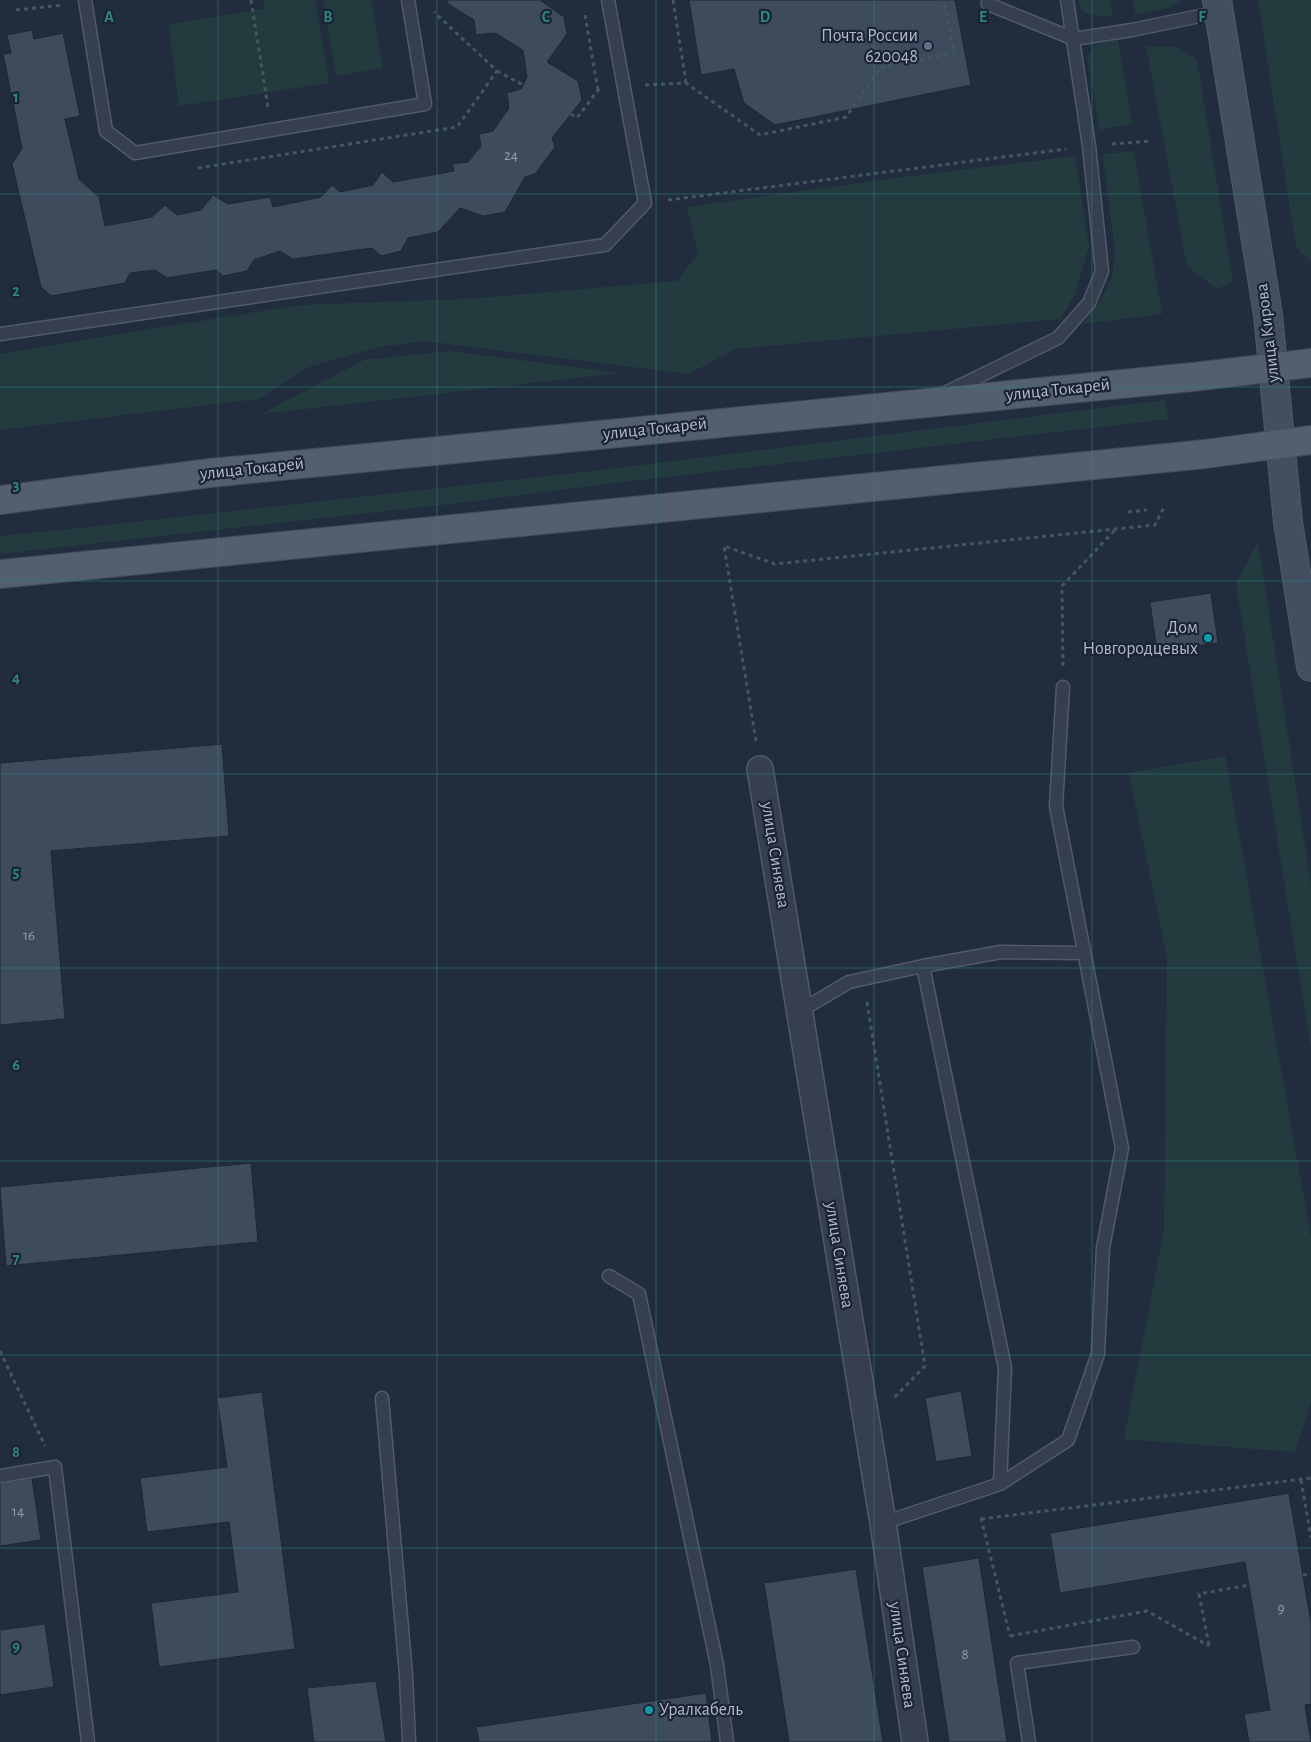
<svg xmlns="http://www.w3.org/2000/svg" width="1311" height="1742" font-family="'Alegreya Sans',sans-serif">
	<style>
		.green { fill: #233b3f }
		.building { fill: #3d4b5d; stroke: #1d2635 }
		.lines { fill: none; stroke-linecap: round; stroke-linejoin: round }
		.lane-casing { stroke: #515a69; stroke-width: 15 }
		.street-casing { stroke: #515a69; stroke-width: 28 }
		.secondary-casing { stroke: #515a69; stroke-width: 30 }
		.primary-casing { stroke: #3f4857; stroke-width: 30 }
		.path { stroke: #41585c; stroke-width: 3; stroke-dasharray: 4 4; stroke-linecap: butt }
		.lane { stroke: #353f4e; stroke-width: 12 }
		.street { stroke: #353f4e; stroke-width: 25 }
		.secondary { stroke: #434e61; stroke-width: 28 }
		.primary { stroke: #535e6e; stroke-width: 28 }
		.grid { fill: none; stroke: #2f8480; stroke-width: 1; stroke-opacity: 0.55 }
		.service-dot { fill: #5c6f8a; stroke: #1b2433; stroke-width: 2 }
		.culture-dot { fill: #0f9aa8; stroke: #1b2433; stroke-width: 2 }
		.labels { text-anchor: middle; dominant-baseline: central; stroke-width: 4.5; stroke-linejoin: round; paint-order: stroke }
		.number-label { font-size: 15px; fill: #949eae }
		.poi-label { font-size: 18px; fill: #b1bac9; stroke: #1b2433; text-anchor: end }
		.street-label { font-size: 18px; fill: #b1bac9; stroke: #1b2433 }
		.grid-label { font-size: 16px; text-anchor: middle; font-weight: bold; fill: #2f8480; stroke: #1b2433; stroke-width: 4.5; stroke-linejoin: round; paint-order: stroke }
	</style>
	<rect width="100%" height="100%" fill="#212d3e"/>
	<path class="green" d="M263 0H315L329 83 179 106 169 24 264 9Z
		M323 0H371L383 68 336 76Z
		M1078 0H1110L1113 15C1101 17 1094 17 1083 12Z
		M1133 0H1181L1168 8 1136 15Z
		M1258 0H1311V262L1296 247Z
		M1118 40 1132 124 1100 130 1087 58C1094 43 1102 43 1118 40Z
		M1146 46 1177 47 1197 60 1233 282 1217 289 1187 266Z
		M1134 151 1162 314 1083 324 1102 297 1112 277 1115 251 1103 154Z
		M1075 156 1089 246 1075 295 1060 319 735 349 689 374 424 341 379 347 309 367 258 399 0 430V354L299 305 467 299 677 281 698 254 687 207 903 177Z
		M449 351 621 373 261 414 364 360Z
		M1165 400 1169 419 606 484 459 503 0 554V536L98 526 593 471Z
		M1258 542 1311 885V1048L1236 583Z
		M1225 756 1311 1237V1401L1295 1452 1124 1439 1164 1230 1167 958 1129 773Z"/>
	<path class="building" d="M447 0H540L564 17 567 34 547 62 578 81 582 100 552 138 555 147 535 174 525 177 505 212 483 216 460 208 438 232 408 238 401 251 381 256 372 248 293 259 280 251 254 260 247 271 223 276 216 270 167 278 155 270 130 273 125 283 51 296 41 287 12 164 22 148 3 54 11 53 7 35 32 30 34 39 63 33 80 116 65 119 79 179 99 197 105 226 152 217 165 205 177 215 201 210 213 195 228 204 270 197 273 207 321 197 332 185 340 192 373 185 382 172 393 182 454 171 452 164 468 162 481 146 479 134 493 131 509 108 507 93 521 89 527 77 523 50 495 33 476 35 474 20 448 4Z
		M689 0H955L971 85 775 125 744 103 734 69 701 75Z
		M1211 593 1218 643 1157 651 1150 602Z
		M222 744 229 836 51 851 65 1019 0 1025V763Z
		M251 1163 258 1242 6 1266 0 1187Z
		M961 1391 972 1456 936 1462 925 1398Z
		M262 1392 295 1649 159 1667 151 1603 238 1592 229 1522 147 1532 140 1478 227 1467 217 1398Z
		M32 1478 41 1540 0 1546V1483Z
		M1289 1493 1311 1623V1704L1305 1705 1311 1742H1249L1244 1714 1270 1710 1245 1562 1060 1593 1050 1533Z
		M979 1558 1007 1742H949L922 1567Z
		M856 1569 883 1742H789L764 1583Z
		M45 1624 54 1687 0 1695V1630Z
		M376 1681 386 1742H314L307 1688Z
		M706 1693 712 1742H479L476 1727Z"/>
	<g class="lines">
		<defs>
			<path id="lane" d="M85 0 106 131 135 153 425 104 408 0
				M988 0V4L1074 39 1132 30 1219 12
				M0 334 605 245 645 203 608 0
				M943 394 1058 338 1089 303 1102 271 1089 146 1067 0
				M923 966 1005 1368 1000 1484
				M800 1011 849 982 923 966 1001 952 1084 953
				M609 1276 639 1294 717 1665 727 1742
				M382 1398 406 1675 409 1742
				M0 1476 55 1467 88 1742
				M883 1523 1000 1484 1068 1440 1098 1354 1103 1248 1122 1148 1056 806 1063 687
				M1029 1742 1017 1663 1133 1647"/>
			<path id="street" d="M760 769 883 1523 915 1742"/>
			<path id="secondary" d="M1217 0 1268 315 1288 522 1311 667"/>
			<path id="primary" d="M0 500 210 473 1193 377 1311 363
				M0 574 1205 454 1311 440"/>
		</defs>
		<use href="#lane" class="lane-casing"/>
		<use href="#street" class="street-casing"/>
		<use href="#secondary" class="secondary-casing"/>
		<use href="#primary" class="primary-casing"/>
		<path class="path" d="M251 0 268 107
			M673 0 686 83
			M16 10 63 5
			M585 15 598 90
			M497 71 523 85
			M645 85 686 83 760 135 846 117 881 67 954 53 944 0
			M571 114 577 118 598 90 602 89
			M1112 144 1151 141
			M198 168 457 127 497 71 434 12
			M668 200 1066 149
			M1128 512 1147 510
			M1063 666 1062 586 1116 529
			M756 741 724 546 775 564 1155 525 1164 507
			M867 1002 925 1366 892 1400
			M0 1351 45 1446
			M1301 1480 1311 1538
			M981 1518 1010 1636
			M981 1519 1311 1478
			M1303 1575 1311 1574
			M1010 1636 1147 1611 1209 1646
			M1209 1645 1199 1594 1249 1585"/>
		<use href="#lane" class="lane"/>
		<use href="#street" class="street"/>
		<use href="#secondary" class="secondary"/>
		<use href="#primary" class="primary"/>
	</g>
	<path class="grid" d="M218 0V1742M437 0V1742M656 0V1742M874 0V1742M1092 0V1742M0 194H1311M0 387H1311M0 581H1311M0 774H1311M0 968H1311M0 1161H1311M0 1355H1311M0 1548H1311"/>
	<circle class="service-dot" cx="928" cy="46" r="5"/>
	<g class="culture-dot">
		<circle cx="1208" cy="638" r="5"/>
		<circle cx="649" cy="1710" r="5"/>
	</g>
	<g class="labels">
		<g class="number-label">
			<text x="511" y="155">24</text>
			<text x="29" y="935">16</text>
			<text x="18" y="1511">14</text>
			<text x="1281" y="1608">9</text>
			<text x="965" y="1654">8</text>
		</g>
		<g class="poi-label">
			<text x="918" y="36">Почта России<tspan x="918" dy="21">620048</tspan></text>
			<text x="1198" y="628">Дом<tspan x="1198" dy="21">Новгородцевых</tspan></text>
			<text x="659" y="1710" text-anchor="start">Уралкабель</text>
		</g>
		<g class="street-label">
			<text transform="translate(1268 333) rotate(-97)">улица Кирова</text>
			<text transform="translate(1058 390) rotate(-6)">улица Токарей</text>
			<text transform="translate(655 429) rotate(-6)">улица Токарей</text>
			<text transform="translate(252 469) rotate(-6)">улица Токарей</text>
			<text transform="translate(775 855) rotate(81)">улица Синяева</text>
			<text transform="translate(839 1255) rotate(81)">улица Синяева</text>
			<text transform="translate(902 1655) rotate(82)">улица Синяева</text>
		</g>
	</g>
	<g class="grid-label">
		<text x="109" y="22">A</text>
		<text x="328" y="22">B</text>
		<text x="546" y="22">C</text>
		<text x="765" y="22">D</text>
		<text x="983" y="22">E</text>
		<text x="1202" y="22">F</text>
		<text x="16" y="102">1</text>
		<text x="16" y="296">2</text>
		<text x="16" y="490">3</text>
		<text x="16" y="683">4</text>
		<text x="16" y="877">5</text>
		<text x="16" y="1070">6</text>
		<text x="16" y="1264">7</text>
		<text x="16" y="1457">8</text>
		<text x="16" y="1651">9</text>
	</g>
</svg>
